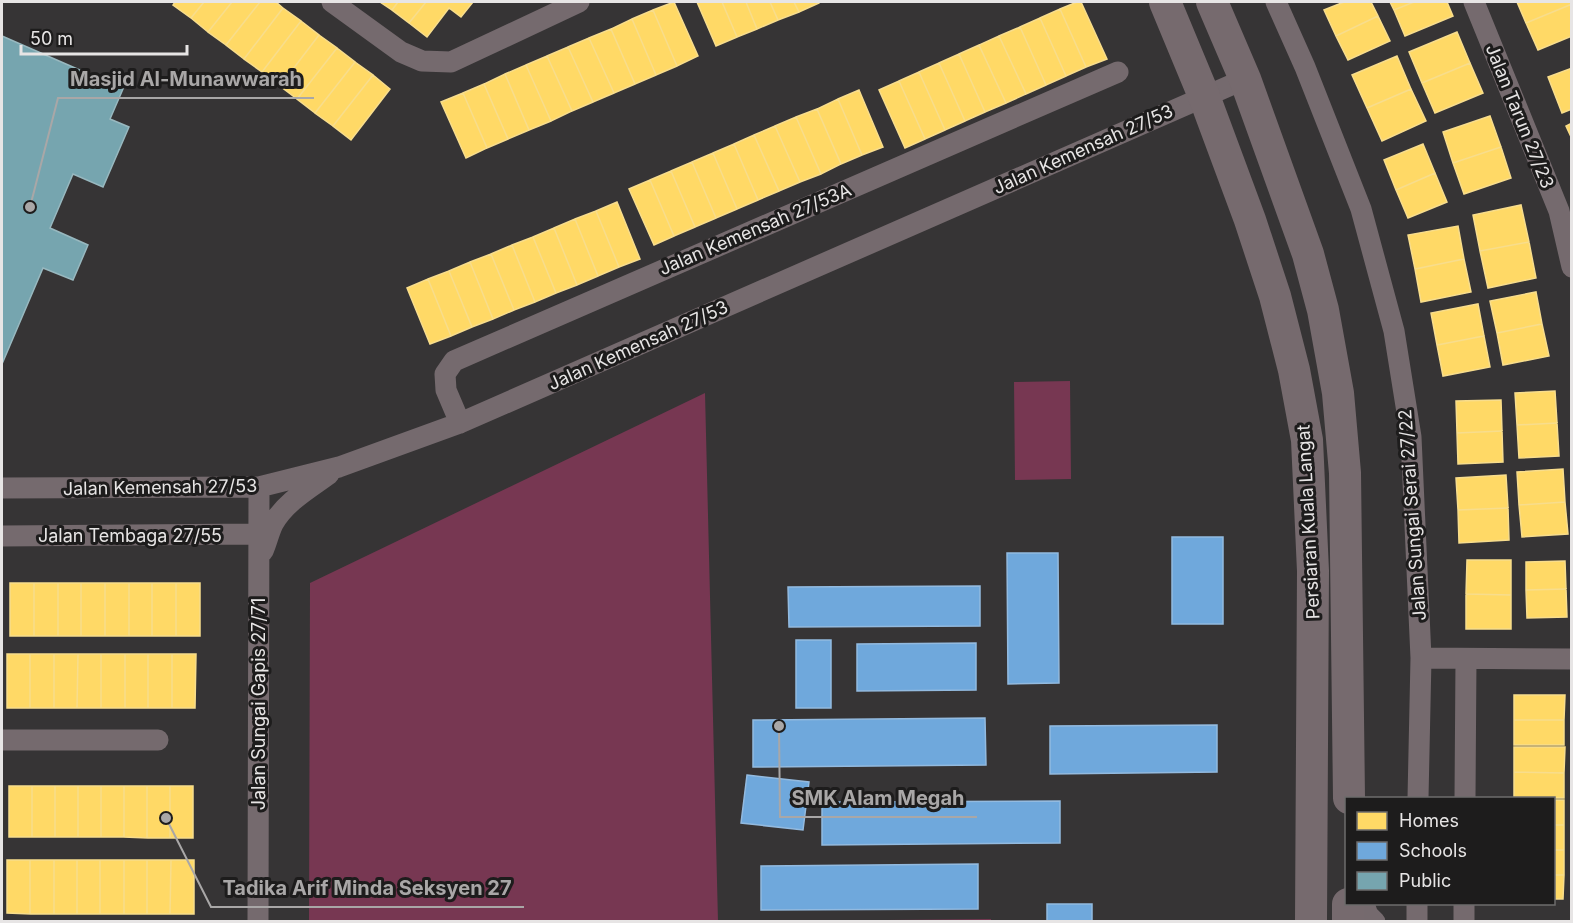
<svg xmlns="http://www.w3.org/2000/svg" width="1573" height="923" font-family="Inter,sans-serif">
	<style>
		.green { fill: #773752 }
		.homes { fill: #ffd966; stroke: #f8dd8c; stroke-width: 1.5 }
		.schools { fill: #6fa8dc; stroke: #93badf; stroke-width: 1.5 }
		.public { fill: #76a5af; stroke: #98b8bf; stroke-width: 1.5 }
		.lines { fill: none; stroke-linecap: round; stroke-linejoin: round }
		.street { stroke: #756a6e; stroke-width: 21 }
		.primary { stroke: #766a6e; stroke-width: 32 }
		.labels { text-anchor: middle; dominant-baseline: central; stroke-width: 6; stroke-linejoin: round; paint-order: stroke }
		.street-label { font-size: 18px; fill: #e7e5e5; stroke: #1d1c1c }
		.leader { fill: none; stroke: #a9a7a7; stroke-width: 2 }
		.callout-dot { fill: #a9a7a7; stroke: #1d1c1c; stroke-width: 2 }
		.callout-label { font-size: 20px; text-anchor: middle; font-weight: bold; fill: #a9a7a7; stroke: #1d1c1c; stroke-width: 6; stroke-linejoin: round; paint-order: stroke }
	</style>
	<rect width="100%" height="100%" fill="#363435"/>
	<path class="green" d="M1070 381 1071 479 1015 480 1014 382Z
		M705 393 718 921H309L310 583Z
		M991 919V922L886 921V920Z"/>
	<path class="homes" d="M175 2H204L191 18 173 5Z
		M204 2H232L208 32 191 18Z
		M232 2H260L226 45 208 32Z
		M260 2H276L283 8 244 59 226 45Z
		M380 2H398L392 10Z
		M398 2H426L409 23 392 10Z
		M426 2H473L461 17 449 8 427 37 409 23Z
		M674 2 698 56 677 66 653 10Z
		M697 2H722L737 37 716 46Z
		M722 2H746L757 29 737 37Z
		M746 2H770L778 20 757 29Z
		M770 2H794L799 12 778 20Z
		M794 2H819V3L799 12Z
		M1077 2H1081L1107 59 1086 67 1060 9Z
		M1344 2H1371L1378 16 1336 36 1324 10Z
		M1390 2H1414L1394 10Z
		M1414 2H1447L1453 16 1405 36 1394 10Z
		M1517 2H1571L1572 4 1526 23Z
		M1572 4V36L1538 50 1526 23Z
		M283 8 301 21 262 72 244 59Z
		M1060 9 1086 67 1066 76 1040 18Z
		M653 10 677 66 656 75 632 19Z
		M1378 16 1390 41 1348 60 1336 36Z
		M1040 18 1066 76 1046 85 1020 27Z
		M632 19 656 75 635 84 611 29Z
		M301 21 319 35 280 86 262 72Z
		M1020 27 1046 85 1026 94 999 36Z
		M611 29 635 84 614 93 589 38Z
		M1457 32 1470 63 1422 83 1409 52Z
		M319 35 337 48 297 99 280 86Z
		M999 36 1026 94 1006 103 979 45Z
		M589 38 614 93 593 102 568 47Z
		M979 45 1006 103 985 112 959 54Z
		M568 47 593 102 572 111 547 56Z
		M337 48 355 62 315 113 297 99Z
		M959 54 985 112 965 121 939 63Z
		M547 56 572 111 551 121 526 65Z
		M1397 56 1411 89 1367 108 1352 75Z
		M355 62 373 75 333 126 315 113Z
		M939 63 965 121 945 130 919 72Z
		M1470 63 1483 93 1435 113 1422 83Z
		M526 65 551 121 529 130 505 74Z
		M1572 68V109L1562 113 1548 77Z
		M919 72 945 130 925 139 899 81Z
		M505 74 529 130 508 139 484 84Z
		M373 75 390 89 351 140 333 126Z
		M899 81 925 139 905 148 879 90Z
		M484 84 508 139 487 148 463 93Z
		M1411 89 1426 121 1382 141 1367 108Z
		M859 90 883 147 862 155 838 99Z
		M463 93 487 148 466 158 441 102Z
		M838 99 862 155 841 164 817 109Z
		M817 109 841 164 821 174 796 117Z
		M1490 116 1501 147 1453 163 1443 132Z
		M796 117 821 174 800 182 775 126Z
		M1572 123V139L1566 126Z
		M775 126 800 182 779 191 754 135Z
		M754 135 779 191 758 200 734 144Z
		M734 144 758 200 737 209 713 153Z
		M1423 144 1435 173 1396 190 1384 160Z
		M1501 147 1511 178 1464 194 1453 163Z
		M713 153 737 209 716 218 692 162Z
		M692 162 716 218 695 227 671 171Z
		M671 171 695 227 674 236 650 180Z
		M1435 173 1447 202 1408 218 1396 190Z
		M650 180 674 236 654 245 629 189Z
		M617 202 640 259 619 267 596 211Z
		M1521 205 1529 242 1480 251 1473 215Z
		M596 211 619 267 598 276 575 219Z
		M575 219 598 276 577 285 554 228Z
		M1458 226 1464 259 1415 269 1408 235Z
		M554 228 577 285 556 293 533 237Z
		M533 237 556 293 535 302 512 245Z
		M1529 242 1536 278 1488 288 1480 251Z
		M512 245 535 302 514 310 491 254Z
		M491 254 514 310 493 319 470 262Z
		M1464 259 1471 292 1421 302 1415 269Z
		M470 262 493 319 472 327 449 271Z
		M449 271 472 327 451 336 428 279Z
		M428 279 451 336 430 344 407 288Z
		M1536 292 1542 324 1497 333 1490 301Z
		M1478 304 1484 336 1437 345 1431 313Z
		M1542 324 1549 356 1503 365 1497 333Z
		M1484 336 1490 367 1443 376 1437 345Z
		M1555 391 1557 423 1517 425 1515 393Z
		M1501 400 1502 431 1457 433 1456 401Z
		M1557 423 1559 456 1519 458 1517 425Z
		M1502 431 1503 462 1458 464 1457 433Z
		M1563 469 1565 502 1519 505 1517 472Z
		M1506 475 1508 508 1458 510 1456 478Z
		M1565 502 1568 534 1522 537 1519 505Z
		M1508 508 1509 540 1459 543 1458 510Z
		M1467 560H1511V595L1466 594Z
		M1565 561 1566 589 1526 590V562Z
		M10 583H34V636H10Z
		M34 583H58V636H34Z
		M58 583H81V636H58Z
		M81 583H105V636H81Z
		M105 583H129V636H105Z
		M129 583H152V636H129Z
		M152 583H176V636H152Z
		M176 583H200V636H176Z
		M1566 589 1567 617 1527 618 1526 590Z
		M1466 594 1511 595V629H1466Z
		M7 654H30V708H7Z
		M30 654H54V708H30Z
		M54 654H78L77 708H54Z
		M78 654H101V708H77Z
		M101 654H125V708H101Z
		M125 654H148V708H125Z
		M148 654H172V708H148Z
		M172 654H196L195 708H172Z
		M1514 695H1565L1564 720H1514Z
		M1514 720H1564V745H1514Z
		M1514 747H1565L1564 773 1514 772Z
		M1514 772 1564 773V798H1514Z
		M9 786H32V837H9Z
		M32 786H55V837H32Z
		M55 786H78V837H55Z
		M78 786H101V837H78Z
		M101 786H124V837H101Z
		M124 786H147V838L124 837Z
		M147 786H170V838H147Z
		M170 786H193V838H170Z
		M1554 800H1564V825H1554Z
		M1554 825H1564V850H1554Z
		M1554 850H1564V875H1554Z
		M7 860H30V914L7 913Z
		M30 860H54V914H30Z
		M54 860H77V914H54Z
		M77 860H100V914H77Z
		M100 860H124V914H100Z
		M124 860H147V914H124Z
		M147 860H171L170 914H147Z
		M171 860H194V914H170Z
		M1554 875H1564L1563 899H1554Z"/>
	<path class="schools" d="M1172 537H1223V624H1172Z
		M1007 553H1058L1059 683 1008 684Z
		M980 586V626L789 627 788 587Z
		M796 640H831V708H796Z
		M976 643V690L857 691V644Z
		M985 718 986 765 753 767V720Z
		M1217 725V772L1050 774V726Z
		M747 775 809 782 803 830 741 823Z
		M1060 801V843L822 845V802Z
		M978 864V909L761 910V866Z
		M1047 904H1092V922H1047Z"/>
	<path class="public" d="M2 36 123 89 110 119 129 127 103 187 73 174 50 228 88 245 73 280 43 268 2 364Z"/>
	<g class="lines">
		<path class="street" d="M332 2 401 52 422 61 451 62 579 2
			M1276 2 1305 67 1361 209 1394 331 1411 437 1421 658 1418 798
			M1474 2 1559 211 1572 267
			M460 423 446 390 445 374 454 361 1118 72
			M2 488 259 487 339 467 460 423 1245 79
			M2 536 259 534
			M263 551C267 542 269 532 273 524 285 502 310 488 329 474
			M1421 658 1572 659
			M2 740H158
			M1465 798 1466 659
			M1364 904 1368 915 1375 922
			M258 922 259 487
			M1417 922V904
			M1464 922V904"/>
		<path class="primary" d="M1165 2 1204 96 1250 220 1275 296 1294 370 1307 440 1313 571 1311 922
			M1212 2 1245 79 1308 254 1323 310 1338 393 1345 473 1349 798
			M1348 922V904"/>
	</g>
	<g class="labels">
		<g class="street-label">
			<text transform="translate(1520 116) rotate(68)">Jalan Tarun 27/23</text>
			<text transform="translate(1083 149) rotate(-24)">Jalan Kemensah 27/53</text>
			<text transform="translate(755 229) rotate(-23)">Jalan Kemensah 27/53A</text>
			<text transform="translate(638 345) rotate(-24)">Jalan Kemensah 27/53</text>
			<text transform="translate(160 487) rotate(-1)">Jalan Kemensah 27/53</text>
			<text transform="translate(1412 515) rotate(-94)">Jalan Sungai Serai 27/22</text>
			<text transform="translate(1308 522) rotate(-93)">Persiaran Kuala Langat</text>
			<text x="130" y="535">Jalan Tembaga 27/55</text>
			<text transform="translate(258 704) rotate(-90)">Jalan Sungai Gapis 27/71</text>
		</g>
	</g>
	<path class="leader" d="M30 207L58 98H314M779 726L780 817H977M166 818L211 907H524"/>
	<g class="callout-dot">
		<circle cx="30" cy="207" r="6"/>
		<circle cx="779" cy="726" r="6"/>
		<circle cx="166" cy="818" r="6"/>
	</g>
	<g class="callout-label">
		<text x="186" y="86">Masjid Al-Munawwarah</text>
		<text x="878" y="805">SMK Alam Megah</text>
		<text x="367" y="895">Tadika Arif Minda Seksyen 27</text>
	</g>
	<rect width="1573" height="923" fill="none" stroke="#e7e5e5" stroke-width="6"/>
	<rect x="1345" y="797" width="210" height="108" fill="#1d1c1c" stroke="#6e6c6c" stroke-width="1.5"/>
	<rect x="1357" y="812" width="30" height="18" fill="#ffd966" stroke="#6e6c6c" stroke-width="1.5"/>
	<text x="1399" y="827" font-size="18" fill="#e7e5e5">Homes</text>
	<rect x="1357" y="842" width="30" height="18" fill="#6fa8dc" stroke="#6e6c6c" stroke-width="1.5"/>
	<text x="1399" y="857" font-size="18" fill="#e7e5e5">Schools</text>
	<rect x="1357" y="872" width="30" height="18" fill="#76a5af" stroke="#6e6c6c" stroke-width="1.5"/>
	<text x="1399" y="887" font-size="18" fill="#e7e5e5">Public</text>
	<path d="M21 45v9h166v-9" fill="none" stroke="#e7e5e5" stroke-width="3"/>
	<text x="30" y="45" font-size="18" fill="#e7e5e5" stroke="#1d1c1c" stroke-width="4.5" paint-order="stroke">50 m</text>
</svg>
